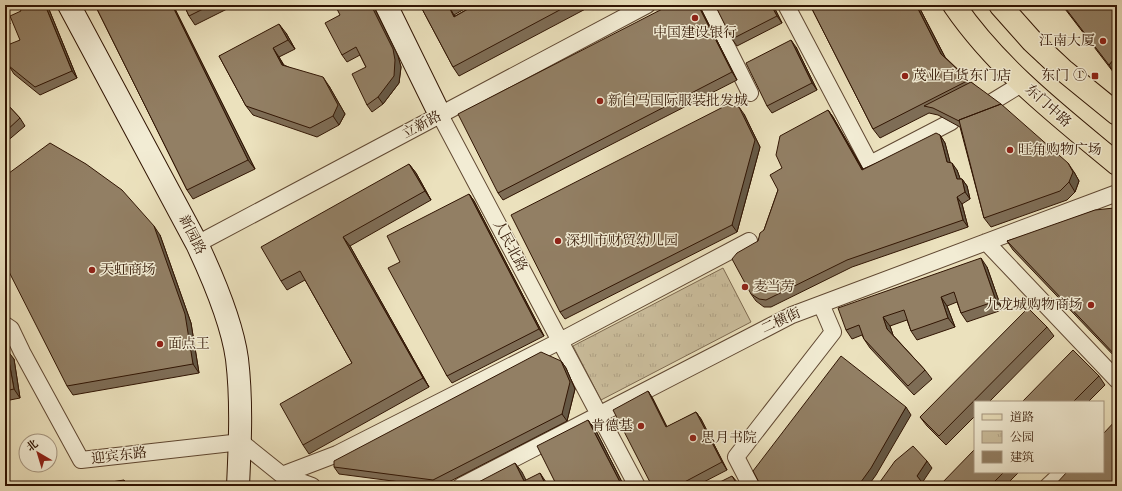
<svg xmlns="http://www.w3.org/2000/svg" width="1122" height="491" font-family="'Old Standard TT','Noto Serif SC',serif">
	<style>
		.park { fill: url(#park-tufts); stroke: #7e6a50 }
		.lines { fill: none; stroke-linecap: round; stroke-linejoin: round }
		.street-casing { stroke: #604832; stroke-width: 18 }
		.secondary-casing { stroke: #311503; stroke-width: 24 }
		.primary-casing { stroke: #311503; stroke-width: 24 }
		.street { stroke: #f2ecd4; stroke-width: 16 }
		.secondary { stroke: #f2ecd4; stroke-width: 22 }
		.primary { stroke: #ebe1bd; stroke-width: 22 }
		.wall { fill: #7e6d56; stroke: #311503 }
		.shaded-wall { fill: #665946; stroke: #311503 }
		.building { fill: #927f64; stroke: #311503 }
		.poi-dot { fill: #8f2418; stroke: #f2ecd4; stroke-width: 1.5 }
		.labels { text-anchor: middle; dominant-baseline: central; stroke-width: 3; stroke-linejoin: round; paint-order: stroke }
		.poi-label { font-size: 14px; fill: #311503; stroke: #f2ecd4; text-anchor: start }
		.street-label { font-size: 14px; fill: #311503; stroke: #f2ecd4 }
	</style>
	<defs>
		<pattern id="park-tufts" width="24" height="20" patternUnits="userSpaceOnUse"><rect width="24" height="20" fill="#cbbe9d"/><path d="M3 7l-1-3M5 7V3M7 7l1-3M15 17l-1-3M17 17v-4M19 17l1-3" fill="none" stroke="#afa286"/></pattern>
	</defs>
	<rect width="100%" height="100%" fill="#ebe1bd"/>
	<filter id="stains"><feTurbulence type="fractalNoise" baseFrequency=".005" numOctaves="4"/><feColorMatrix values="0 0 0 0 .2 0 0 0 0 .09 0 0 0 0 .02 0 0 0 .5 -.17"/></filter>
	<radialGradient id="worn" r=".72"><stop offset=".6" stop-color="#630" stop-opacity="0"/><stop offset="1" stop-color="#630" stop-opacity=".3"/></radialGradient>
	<path class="park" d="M723 268 751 322 601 400 573 346Z"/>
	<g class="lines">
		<defs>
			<path id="street" d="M706 5 750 93
				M786 5 870 164 951 122
				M992 102 1023 83
				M440 115 637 486
				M986 242 1117 380
				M197 244 647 5
				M5 325 11 329 22 352 81 460 241 442 282 475 312 486
				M282 475 337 454 560 341 749 241
				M461 486 792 315 1117 193
				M751 486 736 457 833 332 821 304
				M1048 486 1063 472"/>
			<path id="secondary" d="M69 5 197 244C213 278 232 322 237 359 242 401 240 443 238 486
				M386 5 440 115"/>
			<path id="primary" d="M954 5C997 68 1059 116 1117 164
				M1000 5 1032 41 1063 70 1117 114"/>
		</defs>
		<use href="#street" class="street-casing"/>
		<use href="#secondary" class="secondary-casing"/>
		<use href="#primary" class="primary-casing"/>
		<use href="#street" class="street"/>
		<use href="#secondary" class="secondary"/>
		<use href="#primary" class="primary"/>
	</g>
	<path class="wall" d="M95 5H173L255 169 193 199 187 190Z
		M184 5H235L195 25 189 16Z
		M420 5H467L468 7 454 15 455 16 475 5H593L459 76 453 67Z
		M699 5 737 80 503 200 498 193Z
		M773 5 782 23 737 46 732 39Z
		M810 5H918L945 57 971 82 1074 172 1079 181 1075 192 1067 200 991 227 984 218 960 127 938 115 929 113 880 138 873 129Z
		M1062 5H1117V77Z
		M48 7 77 78 40 95 14 74 9 66 20 40Z
		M5 12 10 24 5 26Z
		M340 15 398 56 401 67 399 83 383 104 372 112 367 105 366 67 360 55 347 62 342 55Z
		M286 33 295 49 279 57 284 65 329 86 345 114 339 125 317 137 253 115 246 106 219 56Z
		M796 47 817 90 772 113 767 106Z
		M5 102 20 118 25 126 5 143Z
		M828 110 833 117 863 169 940 135 945 143 950 163 957 170 960 179H962L967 186 970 199 962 204 968 227 852 267 771 307H764L756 301 751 294 758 241 764 230 778 190 782 168Z
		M744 114 760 147 737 232 565 319 560 312Z
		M409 164 416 173 431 200 350 246 429 387 309 454 303 445 352 363 305 280 287 290 281 281Z
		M469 194 474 201 544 336 452 383 447 376 400 262Z
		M1117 208V359L1013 250 1007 241Z
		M160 235 191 323 199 373 73 395 67 386Z
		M987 267 1002 310 967 322 961 313 957 302 947 306 955 327 917 340 911 331 907 320 890 326 893 335 925 370 932 379 914 395 870 348 864 339 862 335 852 339 846 330Z
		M1047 327 1054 336 989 402H975V416L946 445 927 426 920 417Z
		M5 351 14 359 20 398 5 401Z
		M561 361 566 368 575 389 567 421 441 486H431L339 474 334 467Z
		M1099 376 1105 385 1088 402H1022Z
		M648 391 653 399 667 427 696 412 701 419 727 470 696 486H652Z
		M595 429 624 486H557Z
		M975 472H1019L1005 486H940Z"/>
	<path class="shaded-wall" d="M45 5H46L48 7 77 78 72 71Z
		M172 5H173L255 169 248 160Z
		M371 5H373L398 56 401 67 399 83 383 104 378 97Z
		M448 5 454 15 460 26 454 17Z
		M698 5H699L737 80 732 72Z
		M771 5H773L782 23 777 16Z
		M916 5H918L948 63 941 54Z
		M5 12 10 24 5 17Z
		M279 24 286 33 295 49 288 40Z
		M791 40 796 47 817 90 812 83Z
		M273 48 279 57 288 74 282 65Z
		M1117 55V77L1109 65Z
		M323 77 329 86 345 114 339 125 333 116Z
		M739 107 744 114 760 147 737 232 732 225Z
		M828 110 833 117 867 177 862 170Z
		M940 135 945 143 952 169 947 162Z
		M952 163 957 170 963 186 957 179Z
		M1068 163 1074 172 1079 181 1075 192 1069 182Z
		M409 164 416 173 431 200 425 191Z
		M962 179 967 186 970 199 965 192Z
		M469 194 474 201 544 336 539 329Z
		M957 197 962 204 968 227 963 220Z
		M154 226 160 235 191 323 199 373 193 364Z
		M343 237 350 246 429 387 423 378Z
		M981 258 987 267 1002 310 996 301Z
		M941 297 947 306 955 327 948 318Z
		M883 317 890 326 894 338 887 329Z
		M7 350 14 359 20 398 14 389Z
		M561 361 566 368 575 389 567 421 562 414Z
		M648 391 653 399 671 435 666 427Z
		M906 407 911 415 876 475 868 486H858Z
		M696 412 701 419 727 470 722 462Z
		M588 420 595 429 624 486H622Z
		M927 461 932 468 922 483 917 476Z
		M515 463 522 472 529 486 524 481Z
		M540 473 546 482 548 486H546Z
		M732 476 738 483 739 486H738Z
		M124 480 128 486H125Z"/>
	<path class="building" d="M18 5H45L72 71 35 87 9 66 5 56V46L20 40 10 16 21 11Z
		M95 5H172L248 160 187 190Z
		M184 5H211L189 16Z
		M335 5H371L393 49 395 60 394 76 378 97 367 105 352 74 366 67 356 47 342 55 325 23 340 15Z
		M420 5H449H448L454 17 475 5H569L453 67Z
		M670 5H698L732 72 498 193 458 114Z
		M715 5H771L777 16 732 39Z
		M810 5H916L941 54 969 80 873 129Z
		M1063 5H1117V55L1109 65Z
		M279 24 288 40 273 48 282 65 323 77 338 105 333 116 310 128 246 106 219 56Z
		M791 40 812 83 767 106 746 63Z
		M971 82 1001 104 959 120V121L933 108 924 106Z
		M5 102 20 118 5 132Z
		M1001 104 1068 163 1073 172 1069 182 1060 191 984 218 959 120Z
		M727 105 739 107 755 140 732 225 560 312 511 215Z
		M828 110 862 170 936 133 940 135 947 162 952 163 957 179H962L965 192 957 197 963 220 847 260 766 300 759 299 751 294 732 259 737 253 758 241 760 233 764 230 778 190 770 175 782 168 776 155 780 136Z
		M50 143 86 164 122 190 154 226 185 314 193 364 67 386 5 264V176Z
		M409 164 425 191 343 237 423 378 303 445 280 404 352 363 300 271 281 281 261 247Z
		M469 194 539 329 447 376 388 268 400 262 387 236Z
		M1114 208H1117V357L1007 241 1095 210Z
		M981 258 996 301 961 313 954 292 941 297 948 318 911 331 904 310 883 317 887 329 925 370 908 386 864 339 859 325 846 330 838 308Z
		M1028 308 1047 327 939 436 920 417Z
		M7 350 14 389 5 391V351Z
		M1073 350 1099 376 1073 402H1022Z
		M541 352 561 361 570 382 562 414 433 480 334 467V461Z
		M841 356 906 407 871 468 858 486H761L753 471Z
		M648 391 666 427 696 412 722 462 677 486H652L613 410Z
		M1117 419V486H1054L1067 472H1103V434Z
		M588 420 622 486H575L573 481 563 486H557L537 446Z
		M913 446 927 461 917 476 925 486H877L895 461Z
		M975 449V472H1004L990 486H941L940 485Z
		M515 463 524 481 540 473 546 486H471Z
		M732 476 738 486H712Z
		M124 480 125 486H86Z"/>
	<g class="poi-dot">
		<circle cx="695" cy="18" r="4"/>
		<circle cx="1103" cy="41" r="4"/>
		<circle cx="905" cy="76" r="4"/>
		<rect x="1091" y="72" width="8" height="8" rx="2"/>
		<circle cx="600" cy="101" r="4"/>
		<circle cx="1010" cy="150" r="4"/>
		<circle cx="558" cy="241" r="4"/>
		<circle cx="92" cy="270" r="4"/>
		<circle cx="745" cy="287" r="4"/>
		<circle cx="1091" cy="305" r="4"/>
		<circle cx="160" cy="344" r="4"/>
		<circle cx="641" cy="426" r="4"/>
		<circle cx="693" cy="438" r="4"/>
	</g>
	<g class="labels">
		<g class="poi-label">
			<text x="695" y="33" text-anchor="middle">中国建设银行</text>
			<text x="1095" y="41" text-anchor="end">江南大厦</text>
			<text x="913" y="76">茂业百货东门店</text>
			<text x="1087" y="76" text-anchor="end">东门 ①</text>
			<text x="608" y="101">新白马国际服装批发城</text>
			<text x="1018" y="150">旺角购物广场</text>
			<text x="566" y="241">深圳市财贸幼儿园</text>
			<text x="100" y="270">天虹商场</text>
			<text x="753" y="287">麦当劳</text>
			<text x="1083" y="305" text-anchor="end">九龙城购物商场</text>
			<text x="168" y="344">面点王</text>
			<text x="633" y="426" text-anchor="end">肯德基</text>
			<text x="701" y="438">思月书院</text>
		</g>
		<g class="street-label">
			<text transform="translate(1048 106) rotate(42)">东门中路</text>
			<text transform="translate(422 125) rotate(-28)">立新路</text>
			<text transform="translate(192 235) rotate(63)">新园路</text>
			<text transform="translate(510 246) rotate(62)">人民北路</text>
			<text transform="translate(781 321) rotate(-25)">二横街</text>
			<text transform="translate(119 456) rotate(-7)">迎宾东路</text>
		</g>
	</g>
	<rect width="1122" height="491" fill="none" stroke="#ebe1bd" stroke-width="20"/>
	<rect x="6" y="6" width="1110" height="479" fill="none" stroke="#311503" stroke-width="2"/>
	<rect x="10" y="10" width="1102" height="471" fill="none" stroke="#311503"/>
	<rect x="974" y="401" width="130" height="72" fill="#f2ecd4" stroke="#a59680"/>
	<rect x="982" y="414" width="20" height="6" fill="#ebe1bd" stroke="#a59680"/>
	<text x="1010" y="421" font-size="12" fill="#311503">道路</text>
	<rect x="982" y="431" width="20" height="12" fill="url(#park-tufts)" stroke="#a59680"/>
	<text x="1010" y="441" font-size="12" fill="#311503">公园</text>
	<rect x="982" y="451" width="20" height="12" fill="#927f64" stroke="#a59680"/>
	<text x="1010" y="461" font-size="12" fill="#311503">建筑</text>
	<g transform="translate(38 453) rotate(322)"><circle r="19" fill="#f2ecd4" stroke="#a59680"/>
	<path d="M0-3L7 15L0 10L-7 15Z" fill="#8f2418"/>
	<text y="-6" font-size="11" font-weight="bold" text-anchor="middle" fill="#311503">北</text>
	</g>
	<rect width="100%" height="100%" filter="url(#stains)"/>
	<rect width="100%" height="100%" fill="url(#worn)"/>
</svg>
